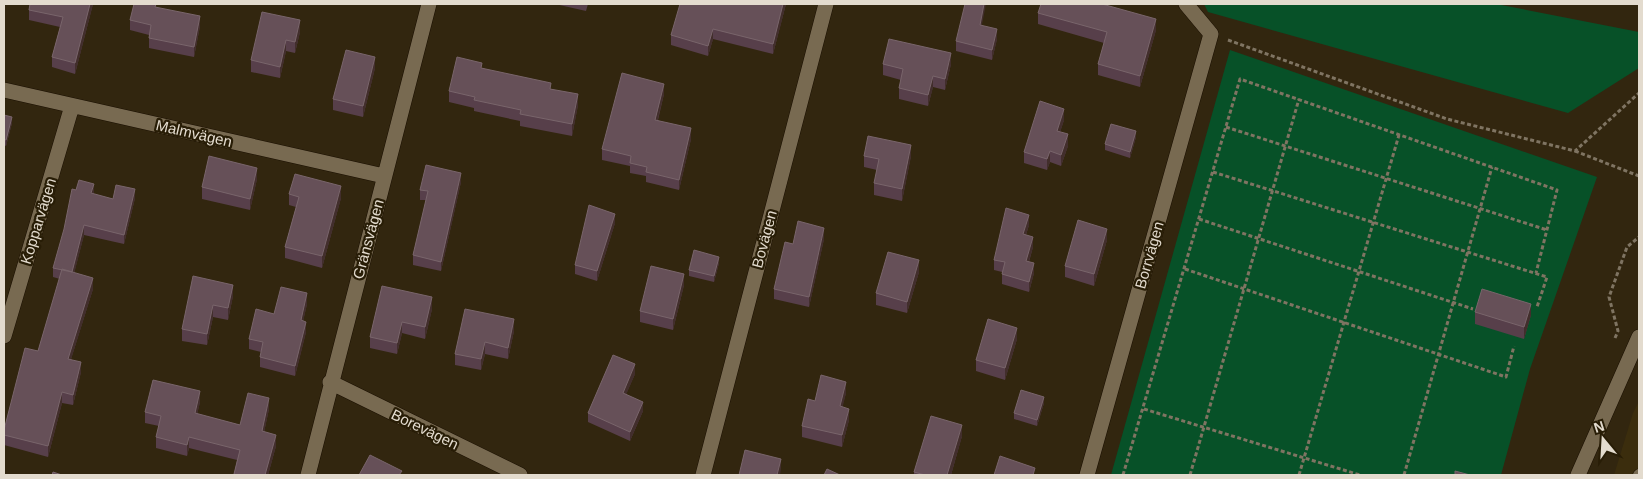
<svg xmlns="http://www.w3.org/2000/svg" width="1643" height="479" font-family="Arial,sans-serif">
	<style>
		.built { fill: #3b2d0d }
		.green { fill: #075128 }
		.lines { fill: none; stroke-linecap: round; stroke-linejoin: round }
		.lane-casing { stroke: #1a0f00; stroke-width: 11 }
		.street-casing { stroke: #1a0f00; stroke-width: 16 }
		.path { stroke: #7f7462; stroke-width: 3; stroke-dasharray: 4 2.5; stroke-linecap: butt }
		.lane { stroke: #786a51; stroke-width: 10 }
		.street { stroke: #786a51; stroke-width: 15 }
		.wall { fill: #573f4a }
		.shaded-wall { fill: #422e2c }
		.building { fill: #665058; stroke: #79656b }
		.labels { text-anchor: middle; dominant-baseline: central; stroke-width: 4.5; stroke-linejoin: round; paint-order: stroke }
		.street-label { font-size: 15px; fill: #e3dbce; stroke: #281d06 }
	</style>
	<rect width="100%" height="100%" fill="#32260f"/>
	<path class="built" d="M1639 401V475H1614L1633 413Z"/>
	<path class="green" d="M1204 4H1496L1639 32V68L1568 113 1208 12Z
		M1230 50 1597 177 1530 369 1501 475H1111Z"/>
	<g class="lines">
		<defs>
			<path id="lane" d="M1638 475 1639 474"/>
			<path id="street" d="M4 90 384 176
				M4 336 72 106
				M330 382 520 475
				M308 475 429 4
				M703 475 826 4
				M1087 475 1211 34 1186 4
				M1578 475 1639 337"/>
		</defs>
		<use href="#lane" class="lane-casing"/>
		<use href="#street" class="street-casing"/>
		<path class="path" d="M1228 40 1447 119 1575 151 1639 93
			M1226 127 1547 230
			M1575 151 1639 176
			M1213 172 1547 277 1537 307
			M1199 219 1473 309
			M1185 269 1506 377 1514 346
			M1615 338 1618 331 1609 297 1627 247 1639 237
			M1144 409 1360 475
			M1123 475 1240 79 1557 190 1536 273
			M1190 475 1299 99
			M1299 475 1399 135
			M1404 475 1492 167"/>
		<use href="#lane" class="lane"/>
		<use href="#street" class="street"/>
	</g>
	<path class="wall" d="M30 4H93L75 74 52 67V57L60 27 29 20V10Z
		M555 4H588L586 11Z
		M786 4 773 54 713 39 708 56 671 45V35Z
		M156 7 200 26 194 57 149 48V35L130 30V20Z
		M1038 13 1156 30 1140 87 1098 75V64L1104 43 1038 24Z
		M982 25 997 39 992 60 956 51V41Z
		M300 32 295 53 286 51 280 78 251 72V60Z
		M883 64H951L945 90 933 87 928 106 899 99V88L901 80 883 75Z
		M375 68 363 117 333 110V99Z
		M482 68 551 89 578 105 572 136 520 126V121L474 111V108L449 102V91Z
		M664 94 658 120 691 139 679 190 646 182V176L630 173V166L602 160V149Z
		M4 115 12 123 6 146 4 145Z
		M1064 120 1060 132 1068 146 1061 166 1050 162 1047 170 1024 163V152Z
		M1136 137 1130 158 1105 150V144Z
		M864 156H911L902 201 874 195V183L877 170 864 167Z
		M257 179 250 210 202 199V187Z
		M461 182 441 271 413 265V255L426 200H420V190Z
		M94 193V194L113 199 135 198 124 244 84 235 74 273 93 289 71 359 81 372 73 405 62 403 48 457 4 445V430L38 351 60 279 53 277V268Z
		M289 194 341 198 322 268 285 258V247L296 207 289 205Z
		M615 223 597 281 575 274V265Z
		M1029 225 1026 235 1033 247 1029 262 1034 273 1029 292 1002 284V272L994 270V260Z
		M824 239 809 307 774 299V289Z
		M1107 240 1094 286 1065 277V266Z
		M719 263 714 282 689 276V270Z
		M919 272 907 313 876 305V293Z
		M233 285V296L228 320 213 317 207 345 182 341V329Z
		M684 285 673 330 640 322V311Z
		M382 286 432 309 425 339 402 333 397 354 370 348V337Z
		M307 304 303 321 306 332 295 376 260 367V357L261 352 249 349V339L274 314Z
		M1475 312 1531 315 1524 339 1475 324Z
		M514 331 508 359 485 354 481 370 455 365V354Z
		M1017 339 1005 380 976 371V360Z
		M635 374 626 394 643 411 630 441 588 422V413Z
		M846 393 842 407 849 420 842 447 802 437V426L815 401Z
		M200 402 197 414 240 425 269 409 264 432 276 446 268 475H234L237 460 189 448 187 456 156 448V437L159 426 145 423V412Z
		M1044 403 1037 426 1014 419V413Z
		M962 436 951 475H914V472Z"/>
	<path class="shaded-wall" d="M90 4H93L75 74V63Z
		M783 4H786L773 54V44Z
		M984 4H986L980 35V25Z
		M200 16V26L194 57V47Z
		M1156 19V30L1140 87V76Z
		M300 20V32L295 53V42Z
		M713 29V39L708 56V46Z
		M997 29V39L992 60V50Z
		M286 40V51L280 78V67Z
		M951 53V64L945 90V79Z
		M375 57V68L363 117V106Z
		M933 76V87L928 106V95Z
		M664 84V94L655 130V120Z
		M578 94V105L572 136V124Z
		M1064 109V120L1057 142V131Z
		M12 117V123L6 146V140Z
		M691 128V139L679 190V180Z
		M1136 131V137L1130 158V152Z
		M1068 134V146L1061 166V155Z
		M911 145V156L902 201V189Z
		M1050 151V162L1047 170V159Z
		M257 168V179L250 210V199Z
		M461 173V182L441 271V262Z
		M94 184V193L91 203V193Z
		M341 186V198L322 268V256Z
		M135 189V198L124 244V235Z
		M615 214V223L597 281V271Z
		M1029 215V225L1023 244V234Z
		M84 225V235L72 282V273Z
		M824 228V239L809 307V297Z
		M1107 229V240L1094 286V274Z
		M1033 237V247L1026 271V261Z
		M719 257V263L714 282V276Z
		M919 260V272L907 313V302Z
		M1034 263V273L1029 292V282Z
		M684 274V285L673 330V319Z
		M93 278V289L68 369V359Z
		M233 285V296L228 320V308Z
		M307 293V304L301 331V320Z
		M432 297V309L425 339V327Z
		M1531 304V315L1524 339V327Z
		M213 305V317L207 345V334Z
		M514 319V331L508 359V348Z
		M306 322V332L295 376V366Z
		M402 322V333L397 354V343Z
		M1017 328V339L1005 380V368Z
		M485 342V354L481 370V359Z
		M81 362V372L73 405V395Z
		M635 364V374L623 402V393Z
		M846 382V393L840 418V406Z
		M200 391V402L195 424V413Z
		M62 392V403L48 457V446Z
		M1044 397V403L1037 426V420Z
		M269 398V409L262 442V431Z
		M643 402V411L630 441V432Z
		M849 409V420L842 447V435Z
		M962 425V436L951 475H947Z
		M276 435V446L268 475H265Z
		M189 437V448L187 456V445Z
		M781 459V469L780 475H777Z"/>
	<path class="building" d="M30 4H90L75 63 52 57 63 17 29 10Z
		M134 4H156L155 7 200 16 194 47 149 38 151 25 130 20Z
		M680 4H783L773 44 713 29 708 46 671 35Z
		M965 4H984L980 25 997 29 992 50 956 41Z
		M1041 4H1102L1156 19 1140 76 1098 64 1107 32 1038 13Z
		M262 12 300 20 295 42 286 40 280 67 251 60Z
		M889 39 951 53 945 79 933 76 928 95 899 88 903 69 883 64Z
		M346 50 375 57 363 106 333 99Z
		M457 57 482 63 481 68 551 83 550 89 578 94 572 124 520 114 521 110 474 100 475 97 449 91Z
		M622 73 664 84 655 120 691 128 679 180 646 172 647 167 630 163 631 156 602 149Z
		M1040 101 1064 109 1057 131 1068 134 1061 155 1050 151 1047 159 1024 152Z
		M4 115 12 117 6 140 4 139Z
		M1111 124 1136 131 1130 152 1105 144Z
		M868 136 911 145 902 189 874 183 879 159 864 156Z
		M209 156 257 168 250 199 202 187Z
		M426 165 461 173 441 262 413 255 428 191 420 190Z
		M295 174 341 186 322 256 285 247 299 197 289 194Z
		M79 180 94 184 91 193 113 199 116 185 135 189 124 235 84 225 72 272 53 268 64 229 72 189 76 190Z
		M589 205 615 214 597 271 575 265Z
		M1006 208 1029 215 1023 234 1033 237 1026 261 1034 263 1029 282 1002 274 1005 262 994 260Z
		M1078 220 1107 229 1094 274 1065 266Z
		M798 221 824 228 809 297 774 289 785 242 793 244Z
		M694 250 719 257 714 276 689 270Z
		M888 252 919 260 907 302 876 293Z
		M651 266 684 274 673 319 640 311Z
		M62 269 93 278 68 359 81 362 73 395 62 392 48 446 4 435V430L25 348 38 351Z
		M193 276 233 285 228 308 213 305 207 334 182 329Z
		M382 286 432 297 425 327 402 322 397 343 370 337Z
		M281 287 307 293 301 320 306 322 295 366 260 357 263 342 249 339 256 309 274 314Z
		M1482 289 1531 304 1524 327 1475 312Z
		M465 309 514 319 508 348 485 342 481 359 455 354Z
		M988 319 1017 328 1005 368 976 360Z
		M613 355 635 364 623 393 643 402 630 432 588 413Z
		M821 375 846 382 840 406 849 409 842 435 802 426 808 399 815 401Z
		M153 380 200 391 195 413 240 425 248 393 269 398 262 431 276 435 265 475H237L234 474 240 450 189 437 187 445 156 437 161 416 145 412Z
		M1021 390 1044 397 1037 420 1014 413Z
		M931 416 962 425 947 475H925L914 472Z
		M745 450 781 459 777 475H739Z
		M370 455 402 471 399 475H359Z
		M1000 456 1035 468 1033 475H994Z
		M827 469 840 475H824Z
		M1455 471 1470 475H1455Z
		M53 472 62 475H52Z"/>
	<g class="labels">
		<g class="street-label">
			<text transform="translate(194 133) rotate(13)">Malmvägen</text>
			<text transform="translate(38 221) rotate(-73)">Kopparvägen</text>
			<text transform="translate(368 239) rotate(-75)">Gränsvägen</text>
			<text transform="translate(764 239) rotate(-75)">Bovägen</text>
			<text transform="translate(1149 255) rotate(-74)">Borrvägen</text>
			<text transform="translate(425 429) rotate(26)">Borevägen</text>
		</g>
	</g>
	<rect width="1643" height="479" fill="none" stroke="#e3dbce" stroke-width="10"/>
	<g transform="translate(1603 439) rotate(342)" stroke="#281d06" stroke-width="4" paint-order="stroke">
	<path d="M0-4L9 19L0 12L-9 19Z" fill="#e3dbce"/>
	<text y="-8" font-size="14" font-weight="bold" text-anchor="middle" fill="#e3dbce">N</text>
	</g>
</svg>
